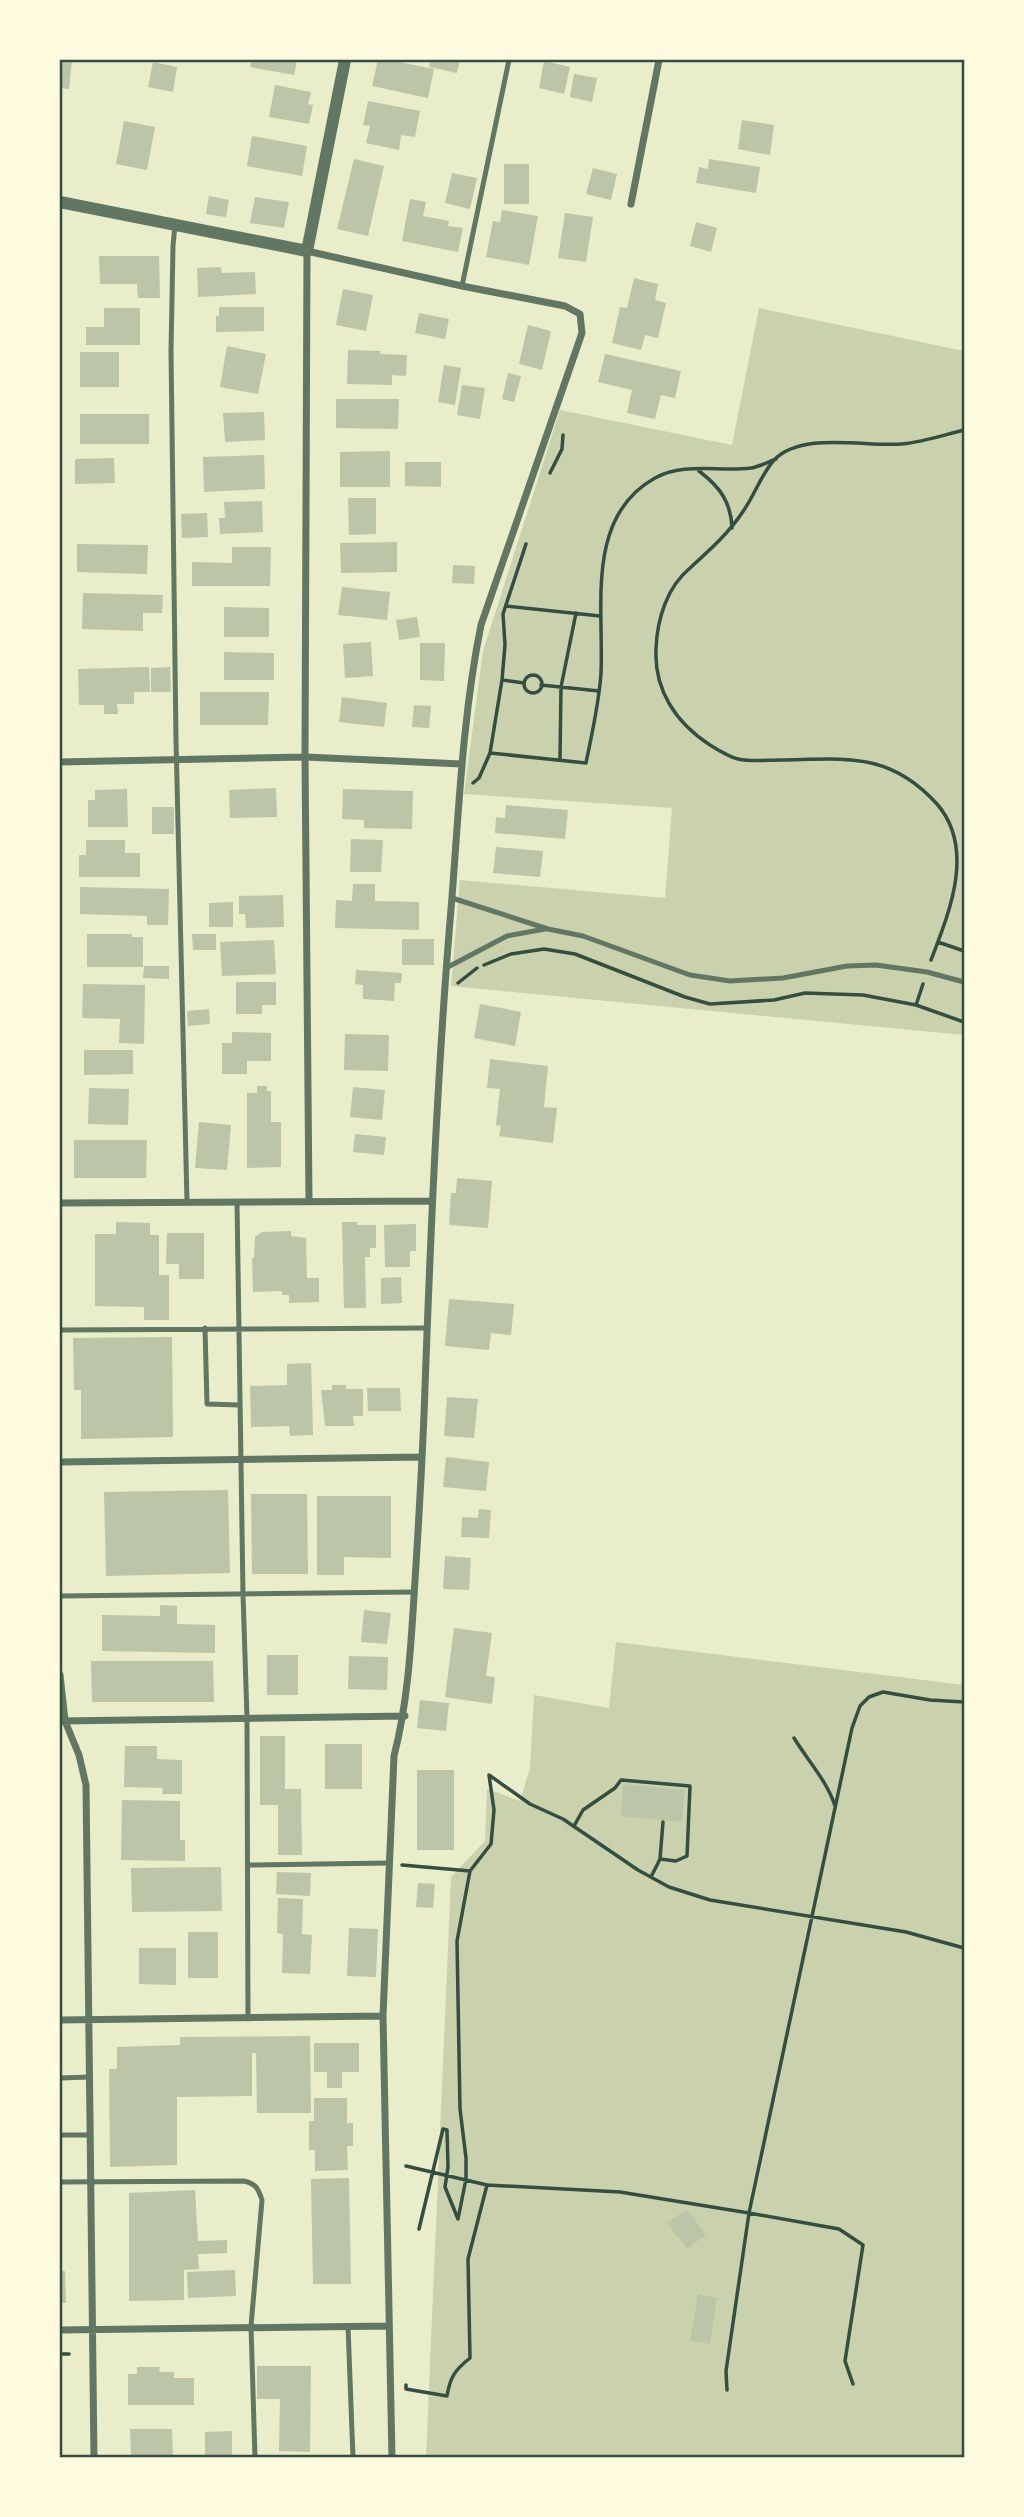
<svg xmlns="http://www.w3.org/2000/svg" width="1024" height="2517" font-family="'Noto Sans',sans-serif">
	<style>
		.green { fill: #cad2ad }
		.building { fill: #bcc5a7 }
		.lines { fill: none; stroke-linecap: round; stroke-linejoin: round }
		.path { stroke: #344e41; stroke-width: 3.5 }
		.service { stroke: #617663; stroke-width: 5 }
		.minor { stroke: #617663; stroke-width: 7 }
		.tertiary { stroke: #617663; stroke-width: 12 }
		.neatline { fill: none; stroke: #344e41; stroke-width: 2.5 }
	</style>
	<rect width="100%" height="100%" fill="#e9edc9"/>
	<path class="green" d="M759 308 964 351V1035L451 986 460 880 665 898 672 808 464 794 483 651 560 410 732 445Z
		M616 1642 964 1685V2457L426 2458 451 1877 485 1841 487 1789 520 1801 530 1768 534 1695 609 1708Z"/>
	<path class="building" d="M60 60H72L69 89 60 88Z
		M252 60H297L294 75 250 67Z
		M378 60H389L434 69 428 98 372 86Z
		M431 60H460L457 73 429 67Z
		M544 61 570 67 564 94 539 88Z
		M153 62 177 67 173 92 148 87Z
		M574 74 597 78 592 102 570 97Z
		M275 85 311 92 308 104 313 105 309 124 269 117Z
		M368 101 420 111 415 137 401 135 399 150 366 143 370 126 363 125Z
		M742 120 774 125 770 155 738 149Z
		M124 121 155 127 147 170 116 164Z
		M252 136 307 146 302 176 247 166Z
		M354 159 384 166 368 236 337 229Z
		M709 159 760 167 756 193 696 183 699 167 708 169Z
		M504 164H529V204H504Z
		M593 168 617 174 611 200 586 194Z
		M452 173 477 178 470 209 445 203Z
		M209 196 229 200 226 217 206 214Z
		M255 197 289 202 284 228 250 223Z
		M410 199 426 202 423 216 449 221 448 226 463 228 458 252 402 241Z
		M502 210 538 216 529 265 486 257 493 221 500 222Z
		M565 213 593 217 586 262 558 258Z
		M696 222 717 228 711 252 690 246Z
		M99 256H159L160 298H138L137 284H100Z
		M221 267 222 273 255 272 256 294 198 297 197 268Z
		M634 278 658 284 655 300 666 303 658 338 645 335 641 350 612 343 620 307 627 308Z
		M343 289 373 295 366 331 336 325Z
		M219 307H264V331L216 332V316H219Z
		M104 308H140V345H86V327H104Z
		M419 313 449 319 445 339 415 333Z
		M528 325 551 331 542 370 519 364Z
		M227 346 266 354 258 394 220 387Z
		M348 350 381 351 380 354 407 355 406 376 392 375V385L347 384Z
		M80 352H119V387H80Z
		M605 354 681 371 675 398 661 395 655 419 627 413 632 390 598 382Z
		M444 365 461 368 455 405 438 402Z
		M508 373 521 376 514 402 502 399Z
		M462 385 485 388 480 419 457 415Z
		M336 399H399L398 429 336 428Z
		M264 412 265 440 225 442 223 413Z
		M80 414H149V444H80Z
		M390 451V487H340V452Z
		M264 455 265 489 204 492 203 457Z
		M114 458 115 483 75 484V459Z
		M405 462H441V487L405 486Z
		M348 498H376V534L349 535Z
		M262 501 263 532 220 534 219 518H225L224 502Z
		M207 513 208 537 182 538 181 514Z
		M397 542V572L341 573 340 543Z
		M77 544 148 545 147 574 77 572Z
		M232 547H271L270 586H192V562L232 563Z
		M453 565 475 566 474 584 452 583Z
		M342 587 390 592 387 620 338 615Z
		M83 593 163 595 162 613H143V631L82 629Z
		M224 607 269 608V637H224Z
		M417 617 420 637 399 640 396 620Z
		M371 642 373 676 345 678 343 644Z
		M420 643H445L444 681 420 680Z
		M224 652 274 653V680H224Z
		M149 667 150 692H134V704H117L118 714H104V705H79L78 669Z
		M170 667 171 692H151V668Z
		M200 692H269L268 725H200Z
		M342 697 387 703 384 727 339 722Z
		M414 705 431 706 429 728 412 727Z
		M276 788 277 817 230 818 229 790Z
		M127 789 128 827H88V800H95V790Z
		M343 789 413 791 412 829 364 828V820L342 819Z
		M506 805 568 810 565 839 495 833 496 817 505 818Z
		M152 807H174V834H152Z
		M351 839 383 840 381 872H350Z
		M86 840H125V853H140V877H79V855H86Z
		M496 847 543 851 540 877 493 873Z
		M353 884H375V901L419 902V930L335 928 336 900 352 901Z
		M80 887 169 889 168 925H147V916L80 914Z
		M283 895 284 927 246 928 245 914H239V896Z
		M233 902V927H209V903Z
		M87 934H132V937H143V967H87Z
		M192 934H216V950H193Z
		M402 939H434V965H402Z
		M274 940 276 974 222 976 220 942Z
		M144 966H169V979L143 978Z
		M356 970 402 973 401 983H395L394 1001 363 999V985L355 984Z
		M236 982H276V1005H262V1014H236Z
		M83 984 145 985 144 1044 119 1043 120 1019 82 1018Z
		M480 1004 521 1012 515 1046 474 1038Z
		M209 1009 210 1024 188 1026 187 1011Z
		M232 1032 271 1033V1061H247V1074H222V1043H232Z
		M345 1034 389 1035 388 1071 344 1070Z
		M84 1050H133V1074L84 1075Z
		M490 1059 548 1066 544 1107 557 1108 553 1143 499 1136 501 1126 496 1125 500 1089 487 1088Z
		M257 1086H267V1091H271V1122H281V1167L247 1168V1093H257Z
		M353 1087 385 1090 382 1120 350 1117Z
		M89 1088 129 1089 128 1125 88 1124Z
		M199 1122 231 1125 227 1170 195 1168Z
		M355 1134 386 1137 384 1155 353 1152Z
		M74 1140H147L146 1178H74Z
		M457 1178 492 1181 488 1228 449 1225 451 1193H456Z
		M116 1222 150 1223V1235H159V1275H169V1320H144V1307L95 1306V1234H116Z
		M342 1222H357V1225H376V1248H370V1257H365L366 1308H344Z
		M416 1224V1251H410V1267H385L384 1225Z
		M291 1231V1236L306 1238 307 1278H319V1302L289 1303V1295H282V1291L253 1292 252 1258H254L255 1237 262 1232Z
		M167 1233H204V1279H179V1264H166Z
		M401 1277 402 1303 381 1304V1278Z
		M449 1299 514 1304 511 1335 491 1333 489 1350 445 1346Z
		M172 1337 173 1437 81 1439V1390H74L73 1338Z
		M311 1363 313 1435 290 1436 289 1426 251 1427 250 1386 287 1385V1364Z
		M332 1385H346V1389H363V1416H353L354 1426H325L321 1390H332Z
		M367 1388H400L401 1411H368Z
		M447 1397 478 1399 474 1438 444 1436Z
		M446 1457 489 1462 486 1491 443 1487Z
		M228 1490 230 1573 106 1576 104 1492Z
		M251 1494H307L308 1574H252Z
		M317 1496H391V1558L344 1557V1575H317Z
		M479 1509 491 1510 489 1538 461 1537 462 1517 478 1518Z
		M445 1556 471 1558 469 1590 443 1589Z
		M160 1605 177 1606V1624L215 1625V1653L102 1651V1615L160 1616Z
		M364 1610 391 1613 387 1644 361 1642Z
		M454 1628 492 1633 486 1676 495 1677 492 1704 445 1697Z
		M267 1655H298V1695H267Z
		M349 1656 388 1657 387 1690 348 1689Z
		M91 1661H213L214 1702H92Z
		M420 1700 449 1703 446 1731 417 1728Z
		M260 1736H285V1789H301L302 1855H278V1805H260Z
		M325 1744H362V1789H325Z
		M125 1746H157V1759L182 1760V1794H162L163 1788 124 1787Z
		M417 1770H454V1850H417Z
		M623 1784 685 1790 682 1822 621 1816Z
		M122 1800 180 1801V1840H185V1861L121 1860Z
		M221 1867 222 1911 132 1912 131 1868Z
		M277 1872 311 1873 310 1896 276 1894Z
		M418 1883 435 1884 433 1908 416 1907Z
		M278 1898 303 1899 302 1934 312 1935 310 1974 282 1973 283 1934 277 1933Z
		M349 1928 378 1929 376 1977 347 1976Z
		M188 1932H218V1978H188Z
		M139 1948H176V1985L139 1984Z
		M310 2036 311 2113H257L256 2053H252V2096L177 2097V2165L110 2167 109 2069H117V2047L180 2045V2037Z
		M314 2043H359V2072H342V2088H327V2072H314Z
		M314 2098H347V2123H353V2146H347L348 2170 315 2171V2150H309V2121H314Z
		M349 2178 351 2284H313L311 2179Z
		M195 2190 198 2241 227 2240V2253L198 2254 199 2269 184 2270V2300L129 2301V2193Z
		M687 2209 706 2235 687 2249 667 2223Z
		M235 2270 236 2296 188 2298 187 2272Z
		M60 2271H65L66 2303H60Z
		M698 2294 717 2298 710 2344 690 2341Z
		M257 2366H311L310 2452 279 2451 280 2399H257Z
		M137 2367H160L159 2372H174V2378H194V2405H128V2374H137Z
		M130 2429H172L173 2457H131Z
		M232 2431V2455L205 2456V2432Z"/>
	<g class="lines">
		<path class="path" d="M699 471C720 487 731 502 732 528
			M550 473 562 449 563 435
			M506 606 600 616
			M524 684a9 9 0 1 1 18 0a9 9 0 1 1-18 0Z
			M502 680 524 683
			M541 685 599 691
			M490 753 502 680 505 645 503 614 526 544
			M560 760 561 687 576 613
			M473 783 479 778 490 753 586 763C592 733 599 704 601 673 604 607 585 517 655 478 683 462 720 472 751 468 759 467 768 462 776 459
			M938 942 964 951
			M931 960C949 913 976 849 937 804 889 751 845 759 781 760 767 760 752 762 738 759 729 757 718 750 710 745 676 723 654 690 656 649 657 619 667 587 690 568 710 550 729 533 744 510 755 494 761 475 774 460 802 431 865 447 902 444 923 442 944 435 964 430
			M484 965 511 954 544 949 575 954 685 997 710 1004 774 1000 805 993 863 995 916 1005 964 1022
			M458 983 477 968
			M916 1005 923 984
			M794 1738C808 1761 827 1781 835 1806
			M489 1775 530 1804 563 1819 638 1870 669 1887 710 1900 906 1932 964 1948
			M574 1826 583 1810 615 1788 621 1780 690 1786 687 1856 676 1861 660 1859
			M402 1865 470 1871
			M651 1877 660 1859 663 1822
			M406 2166 487 2185 620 2192 749 2213 726 2371 727 2390
			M419 2229 443 2129 447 2130 448 2167 445 2187 458 2219 466 2179V2158L460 2109 457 1941 470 1871 491 1844 494 1810 489 1775
			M60 2354H69
			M853 2384 845 2361 863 2245 839 2229 749 2213 852 1728 860 1706 869 1697 883 1692 930 1700 964 1702
			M406 2385V2389L447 2396C450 2377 455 2370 470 2358L468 2259 487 2185"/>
		<path class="service" d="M175 225 173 246 171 351 176 740 187 1202
			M462 286 509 60
			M452 898 548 929 583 936 690 975 730 981 783 978 847 966 876 965 927 972 964 982
			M446 968 507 936 545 929
			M237 1202 243 1594 247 1718 248 2019
			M205 1328 207 1404 239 1405
			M60 1330 427 1328
			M60 1596 414 1592
			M248 1865 389 1863
			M60 2078 90 2077
			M60 2135H90
			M60 2182 244 2181C256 2184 258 2188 262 2200L251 2326 255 2458
			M348 2326 353 2458"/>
		<path class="minor" d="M631 204 659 60
			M60 762 305 757 462 764
			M309 1201 305 757 307 251 462 286 565 306 580 314 582 333 481 625C463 714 459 806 452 897 438 1060 431 1223 425 1387 423 1452 419 1516 415 1581 411 1641 409 1697 394 1756L383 2016 392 2458
			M60 1203 431 1201
			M60 1462 422 1457
			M60 1675 65 1721 79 1755 86 1785 94 2458
			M60 1721 405 1716
			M60 2020 383 2016
			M60 2330 388 2326"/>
		<path class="tertiary" d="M60 202 307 251 345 60"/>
	</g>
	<rect width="1024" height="2517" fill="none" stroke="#fefae0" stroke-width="122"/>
	<rect x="61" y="61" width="902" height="2395" class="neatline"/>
</svg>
